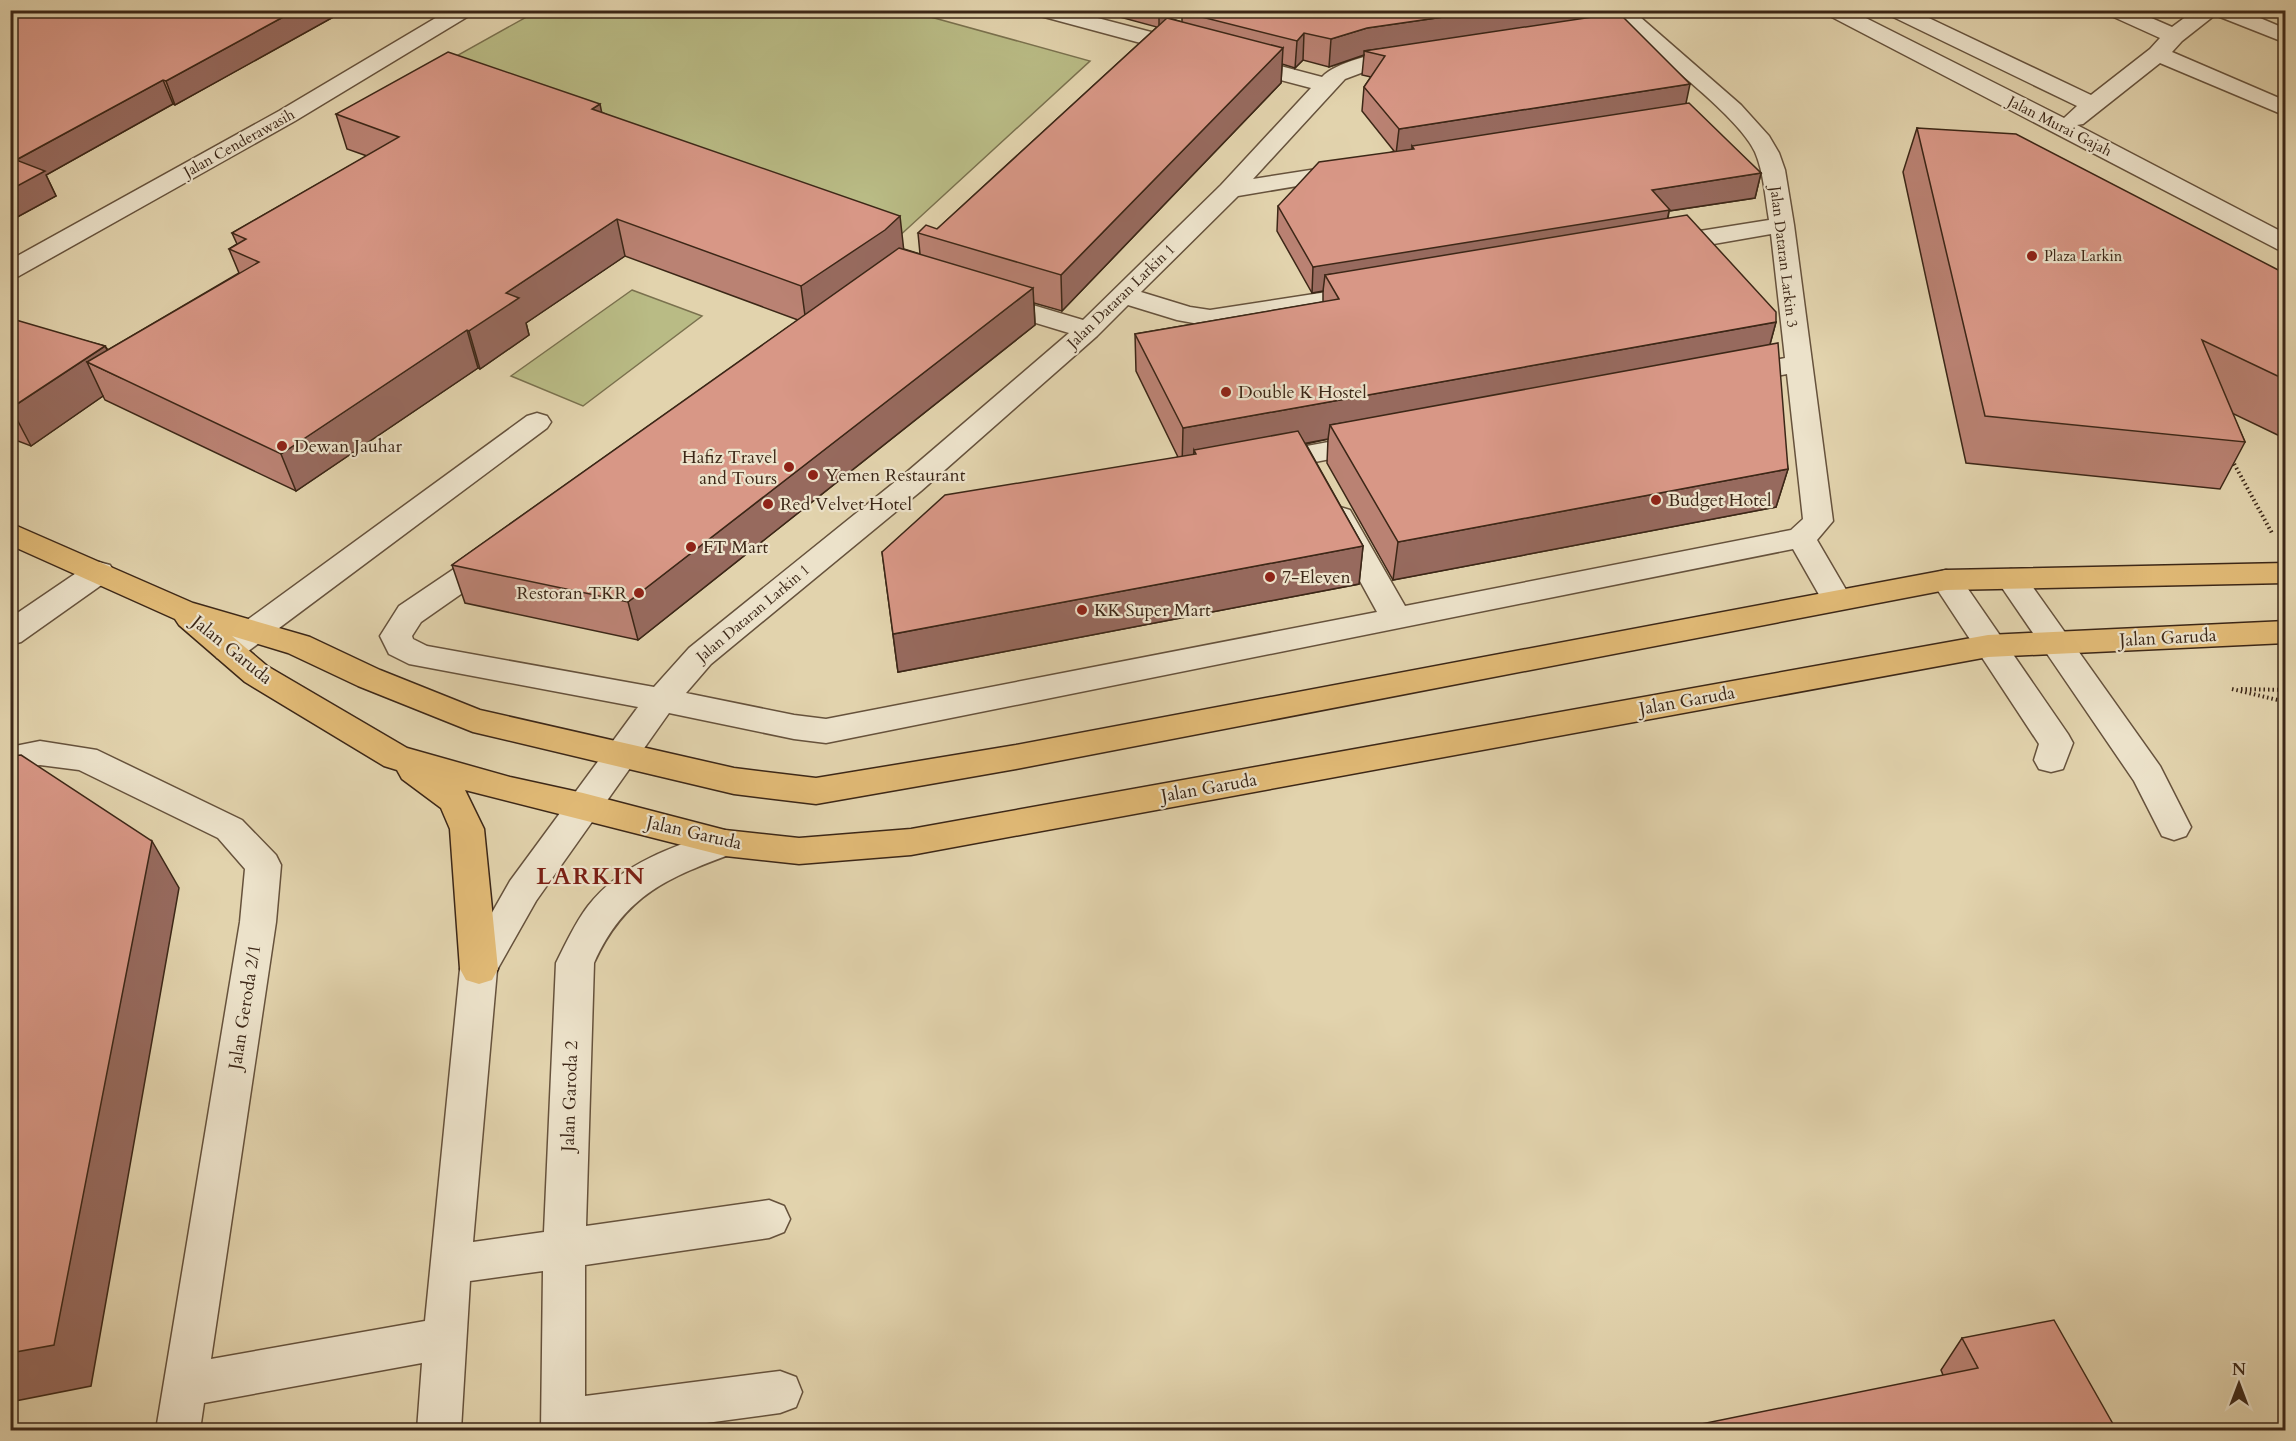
<svg xmlns="http://www.w3.org/2000/svg" width="2296" height="1441" font-family="Cardo,serif">
	<style>
		.green { fill: #b9bb85; stroke: #7a714e; stroke-width: 1.5 }
		.lines { fill: none; stroke-linecap: round; stroke-linejoin: round }
		.minor-casing { stroke: #66523c; stroke-width: 3 }
		.major-casing { stroke: #3c2717; stroke-width: 3 }
		.path { stroke: #3c2717; stroke-width: 4; stroke-dasharray: 1.5 3; stroke-linecap: butt }
		.minor { fill: #ece2ca; fill-rule: evenodd }
		.major { fill: #e1ba76; fill-rule: evenodd }
		.wall { fill: #ba8273; stroke: #3c2717; stroke-width: 1.5 }
		.shaded-wall { fill: #976a5e; stroke: #3c2717; stroke-width: 1.5 }
		.building { fill: #d89786; stroke: #3c2717; stroke-width: 1.5 }
		.poi-dot { fill: #8f2418; stroke: #ece2ca; stroke-width: 2 }
		.labels { text-anchor: middle; dominant-baseline: central; stroke-width: 4.5; stroke-linejoin: round; paint-order: stroke }
		.far-street-label { font-size: 15px; fill: #3c2717; stroke: #ece2ca }
		.far-poi-label { font-size: 15px; fill: #3c2717; stroke: #ece2ca; text-anchor: start }
		.poi-label { font-size: 18px; fill: #3c2717; stroke: #ece2ca; text-anchor: start }
		.street-label { font-size: 18px; fill: #3c2717; stroke: #ece2ca }
		.district-label { font-size: 24px; font-weight: bold; letter-spacing: 1.5px; fill: #7a1f14; stroke: #ece2ca }
	</style>
	<rect width="100%" height="100%" fill="#e2d3ad"/>
	<filter id="stains"><feTurbulence type="fractalNoise" baseFrequency=".00333" numOctaves="4"/><feColorMatrix values="0 0 0 0 .2 0 0 0 0 .09 0 0 0 0 .02 0 0 0 .5 -.17"/></filter>
	<radialGradient id="worn" r=".72"><stop offset=".6" stop-color="#630" stop-opacity="0"/><stop offset="1" stop-color="#630" stop-opacity=".3"/></radialGradient>
	<path class="green" d="M539 10 909 11 1090 61 895 240 433 69Z
		M632 290 702 316 583 406 511 376Z"/>
	<g class="lines">
		<defs>
			<path id="minor" d="M449 10H475L472 14 295 121 19 276 10 279V260L279 111Z
				M1030 10H1067L1197 44 1200 49 1197 54 1189 56 1033 14Z
				M1610 10H1632L1741 105 1769 136 1779 153 1785 170 1794 225 1833 521 1817 540 1852 600 1848 607 1837 610 1826 607 1793 549 826 743 794 739 669 713 536 901 497 970 473 1242 544 1232 556 963C566 943 575 923 588 906 621 863 676 845 725 830L737 834 743 843 737 852C669 877 625 894 594 963L586 1226 769 1200 784 1206 790 1219 784 1232 769 1238 585 1265V1396L780 1371 796 1377 802 1392 796 1407 780 1413 654 1430H541L543 1271 470 1281 461 1430H417L422 1363 204 1403 200 1430H156L240 922 245 869 218 838 79 770 40 765 10 771V747L40 741 97 750 242 820 276 855 281 865 276 922 211 1359 425 1321 460 969 510 881 638 707 409 664 389 654 380 636 399 606 482 550 493 547 504 550 508 557 504 564 421 622 412 636 413 639 427 646 654 687 689 648 901 477 1069 333 983 307 979 301 983 295 992 293 1083 320 1221 185 1311 88 1231 67 1228 62 1231 57 1239 55 1322 77C1338 60 1392 48 1415 53L1418 58 1415 63 1369 70 1345 79 1253 179 1349 164 1357 166 1361 171 1357 176 1238 196 1141 292 1190 307 1210 310 1366 286 1375 289 1379 294 1375 299 1210 326 1177 320 1128 305 1097 336 921 491 711 664 686 693 794 715 826 719 1377 612 1325 517 1330 510 1340 507 1350 510 1405 606 1791 530 1803 519 1787 374 1735 384 1725 382 1721 376 1725 370 1785 358 1771 234 1662 253 1653 250 1649 245 1653 240 1662 237 1769 220C1765 197 1764 173 1755 152 1740 118 1661 59 1631 32L1585 38 1577 37 1574 32 1577 27 1619 21Z
				M1823 10H1850L2064 118 2077 106 1887 14 1884 10H1912L2091 95 2150 49 2160 38 2107 14 2104 10H2133L2172 27 2195 10H2241L2286 29V43L2215 15 2182 41 2172 52 2286 101V116L2160 63 2083 124 2077 125 2286 234V251L2277 249 1826 14Z
				M537 413 547 416 551 422 547 428 239 658 228 661 217 658 212 650 217 642 527 416Z
				M1372 434 1382 437 1386 443 1382 449 1269 471 1259 468 1255 462 1259 456 1269 453Z
				M99 562 110 565 114 572 110 579 21 642 10 645V618L88 565Z
				M2011 569 2022 572 2160 766 2191 827 2186 836 2174 840 2162 836 2134 781 1996 579 2000 572Z
				M1946 570 1957 573 2068 734 2073 743 2063 769 2051 772 2039 769 2034 760 2039 744 1931 580 1935 573Z"/>
			<path id="major" d="M10 523 193 603 310 637 380 670 480 710 734 768 816 778 1016 745 1946 570 2286 563V583L1946 590 1016 769 816 804 734 794 473 732 358 686 288 653 232 636 267 666 407 748 510 777 583 793 725 830 799 838 911 829 1988 635 2286 621V643L1988 657 911 855 799 864 725 856 465 790 484 829 498 969 492 980 479 984 466 980 460 969 450 829 441 808 402 779 397 770 384 766 245 682 179 625 175 619 10 545Z"/>
		</defs>
		<use href="#minor" class="minor-casing"/>
		<use href="#major" class="major-casing"/>
		<path class="path" d="M2232 460 2273 535
			M2232 689 2286 702
			M2241 689 2286 690"/>
		<use href="#minor" class="minor"/>
		<use href="#major" class="major"/>
	</g>
	<path class="wall" d="M10 10H346L175 105 173 104 46 175 56 196 10 221Z
		M1094 10H1178L1169 18 1182 22V12L1183 10H1601V16L1686 103 1761 173 1755 198 1669 211 1668 219 1776 322 1770 344 1788 469 1776 507 1393 580 1327 463 1328 439 1306 444 1363 546 1359 584 898 672 882 552 1178 457 1136 371 1135 334 1323 302V291L1312 293 1277 231 1278 206 1394 151 1362 111 1364 87 1371 77 1362 75 1364 55 1329 67 1303 60 1295 68 1282 64 1281 83 1062 311 1034 303 1035 325 638 640 465 603 452 565 798 320 625 256 526 323 529 335 480 369 478 368 296 491 105 400 103 396 31 446 10 438V321L105 346 108 350 239 273 229 249 237 244 232 233 367 156 347 149 336 114 601 112 904 249 920 254 918 233 937 229 1157 27Z
		M1917 128 2286 274V439L2232 413 2245 442 2220 489 1966 463 1903 172Z
		M1962 1338 2117 1431 1943 1375 1941 1370Z"/>
	<path class="shaded-wall" d="M296 10H346L175 105 166 81Z
		M1159 10H1178L1159 28Z
		M1492 10H1601L1600 21 1364 51V55L1329 67 1331 39 1367 28Z
		M1304 33 1303 60 1295 68 1297 41Z
		M1283 48 1281 83 1062 311 1061 275Z
		M163 80 173 104 46 175 56 196 10 221V190L16 160Z
		M1690 84 1685 108 1414 149 1412 146V152L1396 154 1399 129Z
		M600 104 607 139 592 109Z
		M1761 173 1755 198 1669 211 1664 235 1325 275 1323 291 1312 293 1313 267 1652 190Z
		M900 216 904 252 806 323 801 286Z
		M617 219 625 256 526 323 529 335 480 369 469 331 506 293Z
		M1033 288 1035 325 638 640 628 602Z
		M1776 322 1766 359 1330 425 1328 439 1195 464 1196 454 1194 450 1193 464 1182 466 1183 428Z
		M467 330 478 368 296 491 281 454Z
		M105 346 121 378 87 362 103 396 31 446 11 408Z
		M1788 469 1776 507 1393 580 1398 542Z
		M1363 546 1359 584 898 672 893 634Z
		M152 841 179 888 91 1386 10 1402V1353Z"/>
	<path class="building" d="M10 10H296L166 81 163 80 16 160 45 171 10 190Z
		M1183 10H1492L1367 28 1331 39 1304 33 1297 41 1182 12Z
		M1619 13 1690 84 1399 129 1364 87 1385 56 1364 51Z
		M1167 18 1283 48 1061 275 918 233 926 225 937 229Z
		M448 52 600 104 592 109 900 216 885 230 801 286 617 219 506 293 519 298 469 331 467 330 281 454 87 362 259 262 229 249 246 239 232 233 399 137 336 114Z
		M1689 103 1761 173 1652 190 1670 210 1313 267 1278 206 1319 162 1414 149 1412 146Z
		M1917 128 2016 134 2286 274V380L2202 340 2245 442 1985 416Z
		M1687 215 1776 312V322L1183 428 1135 334 1339 299 1325 275Z
		M899 248 1033 288 628 602 452 565Z
		M16 320 105 346 11 408 10 321Z
		M1778 343 1788 469 1398 542 1330 425Z
		M1298 431 1363 546 893 634 882 552 945 495 1196 454 1194 450Z
		M21 755 152 841 54 1345 10 1353V756Z
		M2054 1320 2117 1431H1667L1978 1368 1962 1338Z"/>
	<g class="poi-dot">
		<circle cx="2032" cy="256" r="6"/>
		<circle cx="1226" cy="392" r="6"/>
		<circle cx="282" cy="446" r="6"/>
		<circle cx="789" cy="467" r="6"/>
		<circle cx="813" cy="475" r="6"/>
		<circle cx="1656" cy="500" r="6"/>
		<circle cx="768" cy="504" r="6"/>
		<circle cx="691" cy="547" r="6"/>
		<circle cx="1270" cy="577" r="6"/>
		<circle cx="639" cy="593" r="6"/>
		<circle cx="1082" cy="610" r="6"/>
	</g>
	<g class="labels">
		<g class="far-street-label">
			<text transform="translate(2060 126) rotate(27)">Jalan Murai Gajah</text>
			<text transform="translate(239 143) rotate(-29)">Jalan Cenderawasih</text>
			<text transform="translate(1784 257) rotate(83)">Jalan Dataran Larkin 3</text>
			<text transform="translate(1121 296) rotate(-44)">Jalan Dataran Larkin 1</text>
			<text transform="translate(753 613) rotate(-40)">Jalan Dataran Larkin 1</text>
		</g>
		<g class="far-poi-label">
			<text x="2044" y="256">Plaza Larkin</text>
		</g>
		<g class="poi-label">
			<text x="1238" y="392">Double K Hostel</text>
			<text x="294" y="446">Dewan Jauhar</text>
			<text x="777" y="457" text-anchor="end">Hafiz Travel<tspan x="777" dy="21">and Tours</tspan></text>
			<text x="825" y="475">Yemen Restaurant</text>
			<text x="1668" y="500">Budget Hotel</text>
			<text x="780" y="504">Red Velvet Hotel</text>
			<text x="703" y="547">FT Mart</text>
			<text x="1282" y="577">7-Eleven</text>
			<text x="627" y="593" text-anchor="end">Restoran TKR</text>
			<text x="1094" y="610">KK Super Mart</text>
		</g>
		<g class="street-label">
			<text transform="translate(2168 638) rotate(-3)">Jalan Garuda</text>
			<text transform="translate(232 650) rotate(39)">Jalan Garuda</text>
			<text transform="translate(1687 701) rotate(-10)">Jalan Garuda</text>
			<text transform="translate(1209 788) rotate(-10)">Jalan Garuda</text>
			<text transform="translate(694 833) rotate(13)">Jalan Garuda</text>
			<text transform="translate(245 1007) rotate(-81)">Jalan Geroda 2/1</text>
			<text transform="translate(570 1096) rotate(-88)">Jalan Garoda 2</text>
		</g>
		<g class="district-label">
			<text x="591" y="876">LARKIN</text>
		</g>
	</g>
	<rect width="2296" height="1441" fill="none" stroke="#e2d3ad" stroke-width="36"/>
	<rect x="12" y="12" width="2272" height="1417" fill="none" stroke="#3c2717" stroke-width="3"/>
	<rect x="18" y="18" width="2260" height="1405" fill="none" stroke="#3c2717" stroke-width="1.5"/>
	<g transform="translate(2239 1384)" stroke="#ece2ca" stroke-width="4.5" paint-order="stroke">
	<path d="M0-4.5L10 22L0 15L-10 22Z" fill="#3c2717"/>
	<text y="-9" font-size="16" font-weight="bold" text-anchor="middle" fill="#3c2717">N</text>
	</g>
	<rect width="100%" height="100%" filter="url(#stains)"/>
	<rect width="100%" height="100%" fill="url(#worn)"/>
</svg>
